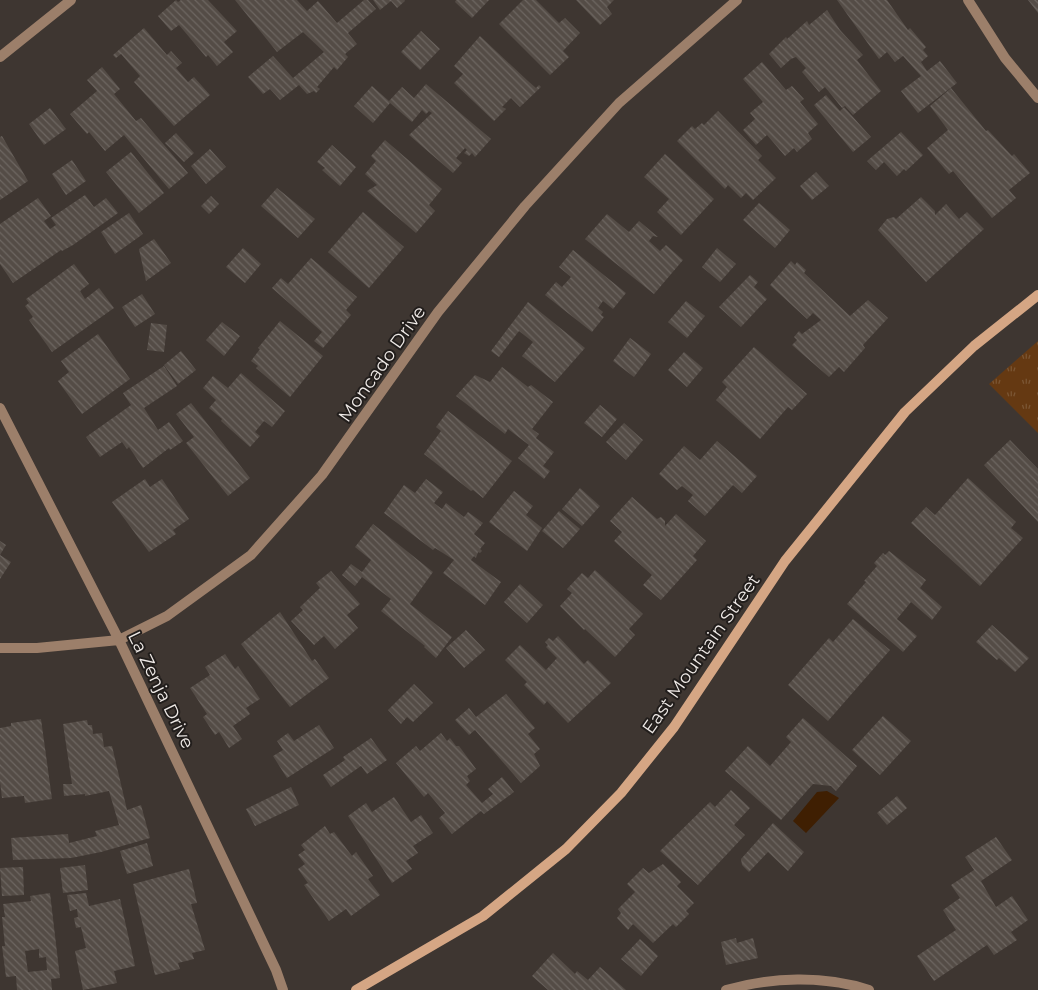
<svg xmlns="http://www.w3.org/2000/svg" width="1038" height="990" font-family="Montserrat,sans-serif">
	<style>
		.park { fill: url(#park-tufts) }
		.water { fill: #3f1f02 }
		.building { fill: url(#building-back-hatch); fill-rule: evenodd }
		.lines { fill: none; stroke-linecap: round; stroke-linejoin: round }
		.street { stroke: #9c7f6a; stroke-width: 10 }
		.secondary { stroke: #d5a684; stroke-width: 10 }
		.labels { text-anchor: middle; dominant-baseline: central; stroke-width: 4; stroke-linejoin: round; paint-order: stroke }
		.street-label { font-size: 18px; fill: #f0ebe8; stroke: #221e1c }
	</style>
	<defs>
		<pattern id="park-tufts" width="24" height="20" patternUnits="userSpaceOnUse" patternTransform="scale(1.25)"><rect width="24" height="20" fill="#653912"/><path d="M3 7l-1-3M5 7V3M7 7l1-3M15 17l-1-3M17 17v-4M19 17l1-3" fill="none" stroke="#7b5634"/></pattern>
		<pattern id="building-back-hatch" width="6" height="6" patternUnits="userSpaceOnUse" patternTransform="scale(1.25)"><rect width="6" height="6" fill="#544c46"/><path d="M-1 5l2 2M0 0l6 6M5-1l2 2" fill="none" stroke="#6d6661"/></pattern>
	</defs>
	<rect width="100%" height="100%" fill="#3e3631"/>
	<path class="park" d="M1038 341V433L989 384Z"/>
	<path class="water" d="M827 791 839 798 806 833 793 821 817 792Z"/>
	<path class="building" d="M176 0 178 2 181 0H208L237 31 224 42 233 52 217 66 208 55 206 57 179 25 171 31 158 16Z
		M235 0H297L307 11 318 1 337 23 364 0H368L376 9 348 33 357 44 345 54 348 57 337 70 334 67 317 87 320 89 316 93 314 91 307 94 299 85 280 100 270 89 263 94 248 77 273 56 293 78 324 52 303 32 277 52Z
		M373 0H404L405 1 397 8 391 1 380 10Z
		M456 0H489L472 18 455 2Z
		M523 0H536L559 23 565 18 580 33 563 51 569 57 550 75 499 24Z
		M576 0H614L607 7 612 14 600 25Z
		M837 0H887L908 30 910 28 926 47 923 50 928 56 921 62 927 71 940 61 957 83 918 113 901 91 921 76 903 56 895 62 887 52 879 59Z
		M1028 0H1038V13Z
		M827 10 840 30 863 55 857 60 881 91 853 115 845 106 842 108 825 87 819 92 802 72 806 68 796 57 791 59 781 68 769 54 786 37 787 39 807 21 809 25Z
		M144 28 167 55 171 51 182 63 176 68 188 82 194 77 210 95 174 126 134 82 140 76 121 54 116 58 113 55Z
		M421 31 440 49 420 70 401 52Z
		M480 36 528 81 536 88 539 85 541 87 520 107 511 98 502 107 506 109 494 121 454 83 463 74 454 66Z
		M762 62 786 90 792 86 804 99 800 102 818 124 808 133 812 139 797 152 794 148 785 156 767 135 756 145 743 130 755 119 750 113 763 102 743 79Z
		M102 67 120 89 114 94 136 121 141 118 188 173 169 189 124 135 105 151 89 132 87 134 70 114 97 91 87 80Z
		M426 84 491 139 475 157 472 153 469 156 464 153 467 150 465 148 456 158 462 163 453 173 409 135 432 113 429 111 426 114 422 110 412 122 390 103 373 123 354 106 372 86 389 101 402 87 414 98Z
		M951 88 986 131 988 130 1012 156 1014 154 1030 173 1009 190 1016 198 992 218 953 171 949 174 927 148 948 130 930 106Z
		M826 95 840 111 844 107 871 137 853 152 814 105Z
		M50 108 66 129 44 145 29 124Z
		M718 111 762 156 758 160 776 178 753 200 746 193 741 198 728 185 725 189 677 141 692 126 695 129 702 123 704 125Z
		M901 132 923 155 906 171 904 169 897 176 884 162 876 170 867 161Z
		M176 133 194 153 184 162 165 143Z
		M2 136 28 181 0 200V137Z
		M385 140 442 189 429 205 435 211 416 233 367 191 377 185 365 174 376 161 371 156Z
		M332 145 356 167 340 186 322 170 325 168 317 162Z
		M210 149 226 167 206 184 191 166Z
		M131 152 164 193 139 213 106 172Z
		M665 154 714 199 681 235 657 212 669 199 644 177Z
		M72 160 86 181 66 195 52 174Z
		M816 172 829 186 812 200 800 186Z
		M277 188 315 219 298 238 261 206Z
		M85 195 94 207 106 198 118 213 73 245 62 251 61 250 13 283 0 264V224L38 198 51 216 44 221 50 229 56 225 51 218Z
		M211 196 219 204 209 214 201 206Z
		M921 197 935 211V215L946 204 959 219 967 212 984 229 926 282 878 230 887 219 894 217 896 219Z
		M759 203 790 230 775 248 743 220Z
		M363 212 404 247 369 288 328 252Z
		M129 213 143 234 115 254 101 232Z
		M607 214 629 232 639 221 658 237 653 236 649 241 660 251 666 245 683 260 654 294 585 239Z
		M154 239 171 263 146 281 139 249Z
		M243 248 261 264 245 283 226 267Z
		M717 248 736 264 720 282 702 267Z
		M573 250 626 293 613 309 603 301 598 308 603 312 601 315 604 317 592 332 545 295 556 282 562 287 571 277 559 267Z
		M311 258 357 297 346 310 351 315 323 348 314 341 322 332 272 288 281 278 288 284Z
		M791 261 795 265 797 262 806 270 804 273 850 316 868 300 888 318 863 345 865 348 844 372 839 367 829 377 792 345 797 340 794 337 799 331 802 334 821 320 813 313 807 319 770 285Z
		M74 264 89 284 80 291 85 299 99 288 114 308 52 352 29 320 33 317 25 306 29 303 26 299Z
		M750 275 758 282 754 287 767 299 741 327 719 307Z
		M142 294 155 314 135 327 122 307Z
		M686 301 705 316 687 338 668 322Z
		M528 302 585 348 555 382 522 356 533 342 519 331 499 357 491 351Z
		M280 321 323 356 290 397 256 368 258 366 251 361 260 349 258 348Z
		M222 322 240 336 224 356 206 340Z
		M151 323 167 325 164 352 147 350Z
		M98 334 130 379 82 414 58 381 69 372 61 361Z
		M630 338 651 354 634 377 613 361Z
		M754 347 807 394 792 410 788 407 760 439 716 400 727 387 722 382Z
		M181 351 196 370 178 384 164 365Z
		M684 352 703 368 687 387 668 370Z
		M164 366 177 386 144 408 158 430 169 422 183 441 170 450 169 448 143 468 129 447 127 449 122 442 100 457 86 437 131 405 123 393Z
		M502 367 528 387 531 385 553 402 532 429 539 434 536 438 554 452 543 466 550 471 544 479 518 458 529 445 508 429 505 434 456 396 475 375 490 382Z
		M241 373 285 411 272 427 264 421 255 432 260 436 250 447 221 421 222 419 209 408 216 400 203 388 213 376 228 388Z
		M191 403 250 478 228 496 186 443 194 437 176 414Z
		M600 405 617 419 602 437 584 423Z
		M448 411 512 461 483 498 473 490 471 491 424 454 441 431 436 427Z
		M624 423 643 440 626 460 606 442Z
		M1010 440 1038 469V522L984 465Z
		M717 441 757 476 742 493 733 485 705 516 688 501 693 495 682 486 677 490 659 474 684 446 700 460Z
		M968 478 1016 522 1011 528 1023 538 980 586 911 523 926 507 935 515Z
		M145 479 150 487 162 479 189 519 173 530 176 534 149 552 112 502Z
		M426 479 443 492 434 503 442 509 446 503 464 517 468 512 483 523 474 534 485 543 480 549 482 551 480 553 478 552 476 558 474 556 471 560 501 582 485 605 443 573 454 560 435 548 433 550 384 513 404 485 415 493Z
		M580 488 600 506 582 526 562 509Z
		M514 491 533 506 526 515 542 528 527 551 489 522Z
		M632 497 657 519 661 517 665 521V526L676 514 706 541 693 556 697 560 661 600 643 585 652 575 614 541 622 532 610 521Z
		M559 511 580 529 563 548 542 531Z
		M373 524 433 572 410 604 452 637 436 658 424 647 425 646 381 611 391 599 362 577 355 586 342 575 351 564 362 572 371 560 355 547Z
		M0 541 6 545 0 555Z
		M889 551 926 580 920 588 942 607 932 620 911 602 897 619 917 636 903 652 847 604 866 582 864 581 877 566 874 563 883 553 885 555Z
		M0 555 11 562 0 579Z
		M595 570 643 614 629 629 635 635 615 657 585 629 584 630 560 606 572 593 567 589 582 573 588 578Z
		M331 571 360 604 347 615 358 628 335 649 324 636 314 645 291 621 303 610 300 607 320 588 316 583Z
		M520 584 543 605 527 623 504 602Z
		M280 612 312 661 315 659 329 678 290 707 241 644Z
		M853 619 890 650 828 721 788 685 829 638 833 642Z
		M992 625 1029 658 1015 672 999 658 997 660 976 642Z
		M466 630 485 650 464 668 446 648Z
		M558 636 584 664 588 660 611 683 568 723 547 701 544 705 524 685 527 682 505 660 520 645 546 670 557 658 546 647 548 645 545 642 549 638 553 641Z
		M225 654 235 669 238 666 260 699 246 708 250 714 233 726 242 739 229 748 219 732 215 735 203 717 207 714 190 688 210 675 205 667Z
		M414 684 433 703 413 722 407 717 401 724 388 710Z
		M506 694 535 728 528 734 540 749 534 754 540 766 521 783 475 730 469 735 455 720 469 708 476 717Z
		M883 716 911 741 880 775 852 750Z
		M803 718 857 766 836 791 831 786 813 784 781 820 725 771 748 746 770 766 791 742 786 737Z
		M41 719 52 799 25 803 24 796 2 798 0 782V728L11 726V723Z
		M87 720 88 725H92L93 734 102 733 104 747 112 746 127 810 141 805 150 838 101 852 71 858 13 860 11 838 68 834 69 843 97 836 95 831 119 825 109 791 85 796V794L64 796 63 784H72L63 724Z
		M319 725 334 748 287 778 273 756 283 750 277 741 288 733 294 741Z
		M441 733 447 741 450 738 456 746H459L476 769 467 776 470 781 466 785 482 803 493 794 488 789 502 777 514 792 484 814 481 811 452 834 439 818 445 813 428 793 424 797 396 763 416 746 420 751Z
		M371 738 387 760 367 774 361 766 331 787 323 775 345 760 343 757Z
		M291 787 299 805 255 826 246 809Z
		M731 790 750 808 734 825 745 835 698 885 660 851 710 802 715 807Z
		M897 796 907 808 887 825 877 813Z
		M394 797 411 822 421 815 433 833 413 846 418 853 406 861 412 869 392 883 348 816 366 803 372 812Z
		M773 823 804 852 788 871 768 852 749 872 742 865 741 859Z
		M325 826 330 834 334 832 352 856 356 852 373 876 368 879 380 895 351 916 346 909 329 921 304 885 308 883 298 869 305 864 298 855 305 850 301 845Z
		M996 837 1012 860 981 881 996 907 1012 896 1028 920 1011 932 1017 940 994 955 987 945 934 981 917 956 956 930 943 910 960 898 951 885 974 870 965 857Z
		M147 843 153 866 127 874 120 851Z
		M663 864 681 882 677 886 694 903 686 911 689 914 676 927 673 924 653 943 633 924 628 930 617 918 621 913 618 909 635 892 627 884 643 868 649 873Z
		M85 865 88 890 63 893 60 868Z
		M23 867 24 895 2 896 0 868Z
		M189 869 197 903 191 904 205 950 192 953 194 959 178 963 180 969 155 975 133 884Z
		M50 893 60 978 51 979 52 990H17L16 976 6 977 2 946H5L2 917H5L3 904 31 901 30 896ZM39 949V958L46 957 47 970 28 972 25 951Z
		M86 893 89 906 120 899 135 966 114 971 117 983 83 990 75 951 86 948 81 927 76 928 74 918 78 917 77 909 70 911 67 895Z
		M736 938 737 943 753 938 758 958 726 965 721 942Z
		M640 939 658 956 641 976 621 959Z
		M553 953 575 974 577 971 588 980 600 967 626 990H548L532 976Z"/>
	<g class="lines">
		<path class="street" d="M968 0 1005 58 1038 98
			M0 57 71 0
			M0 408 119 640 276 970 283 990
			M0 648H37L119 640 167 616 251 555 322 475 438 312 525 206 619 103 737 0
			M726 990C771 977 824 975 869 990"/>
		<path class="secondary" d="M356 990 483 916 566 849 621 793 674 727 785 561 905 412 974 346 1038 295"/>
	</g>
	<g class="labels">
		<g class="street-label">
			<text transform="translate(382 364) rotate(-55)">Moncado Drive</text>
			<text transform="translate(701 654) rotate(-55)">East Mountain Street</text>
			<text transform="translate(161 690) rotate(64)">La Zenja Drive</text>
		</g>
	</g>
</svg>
